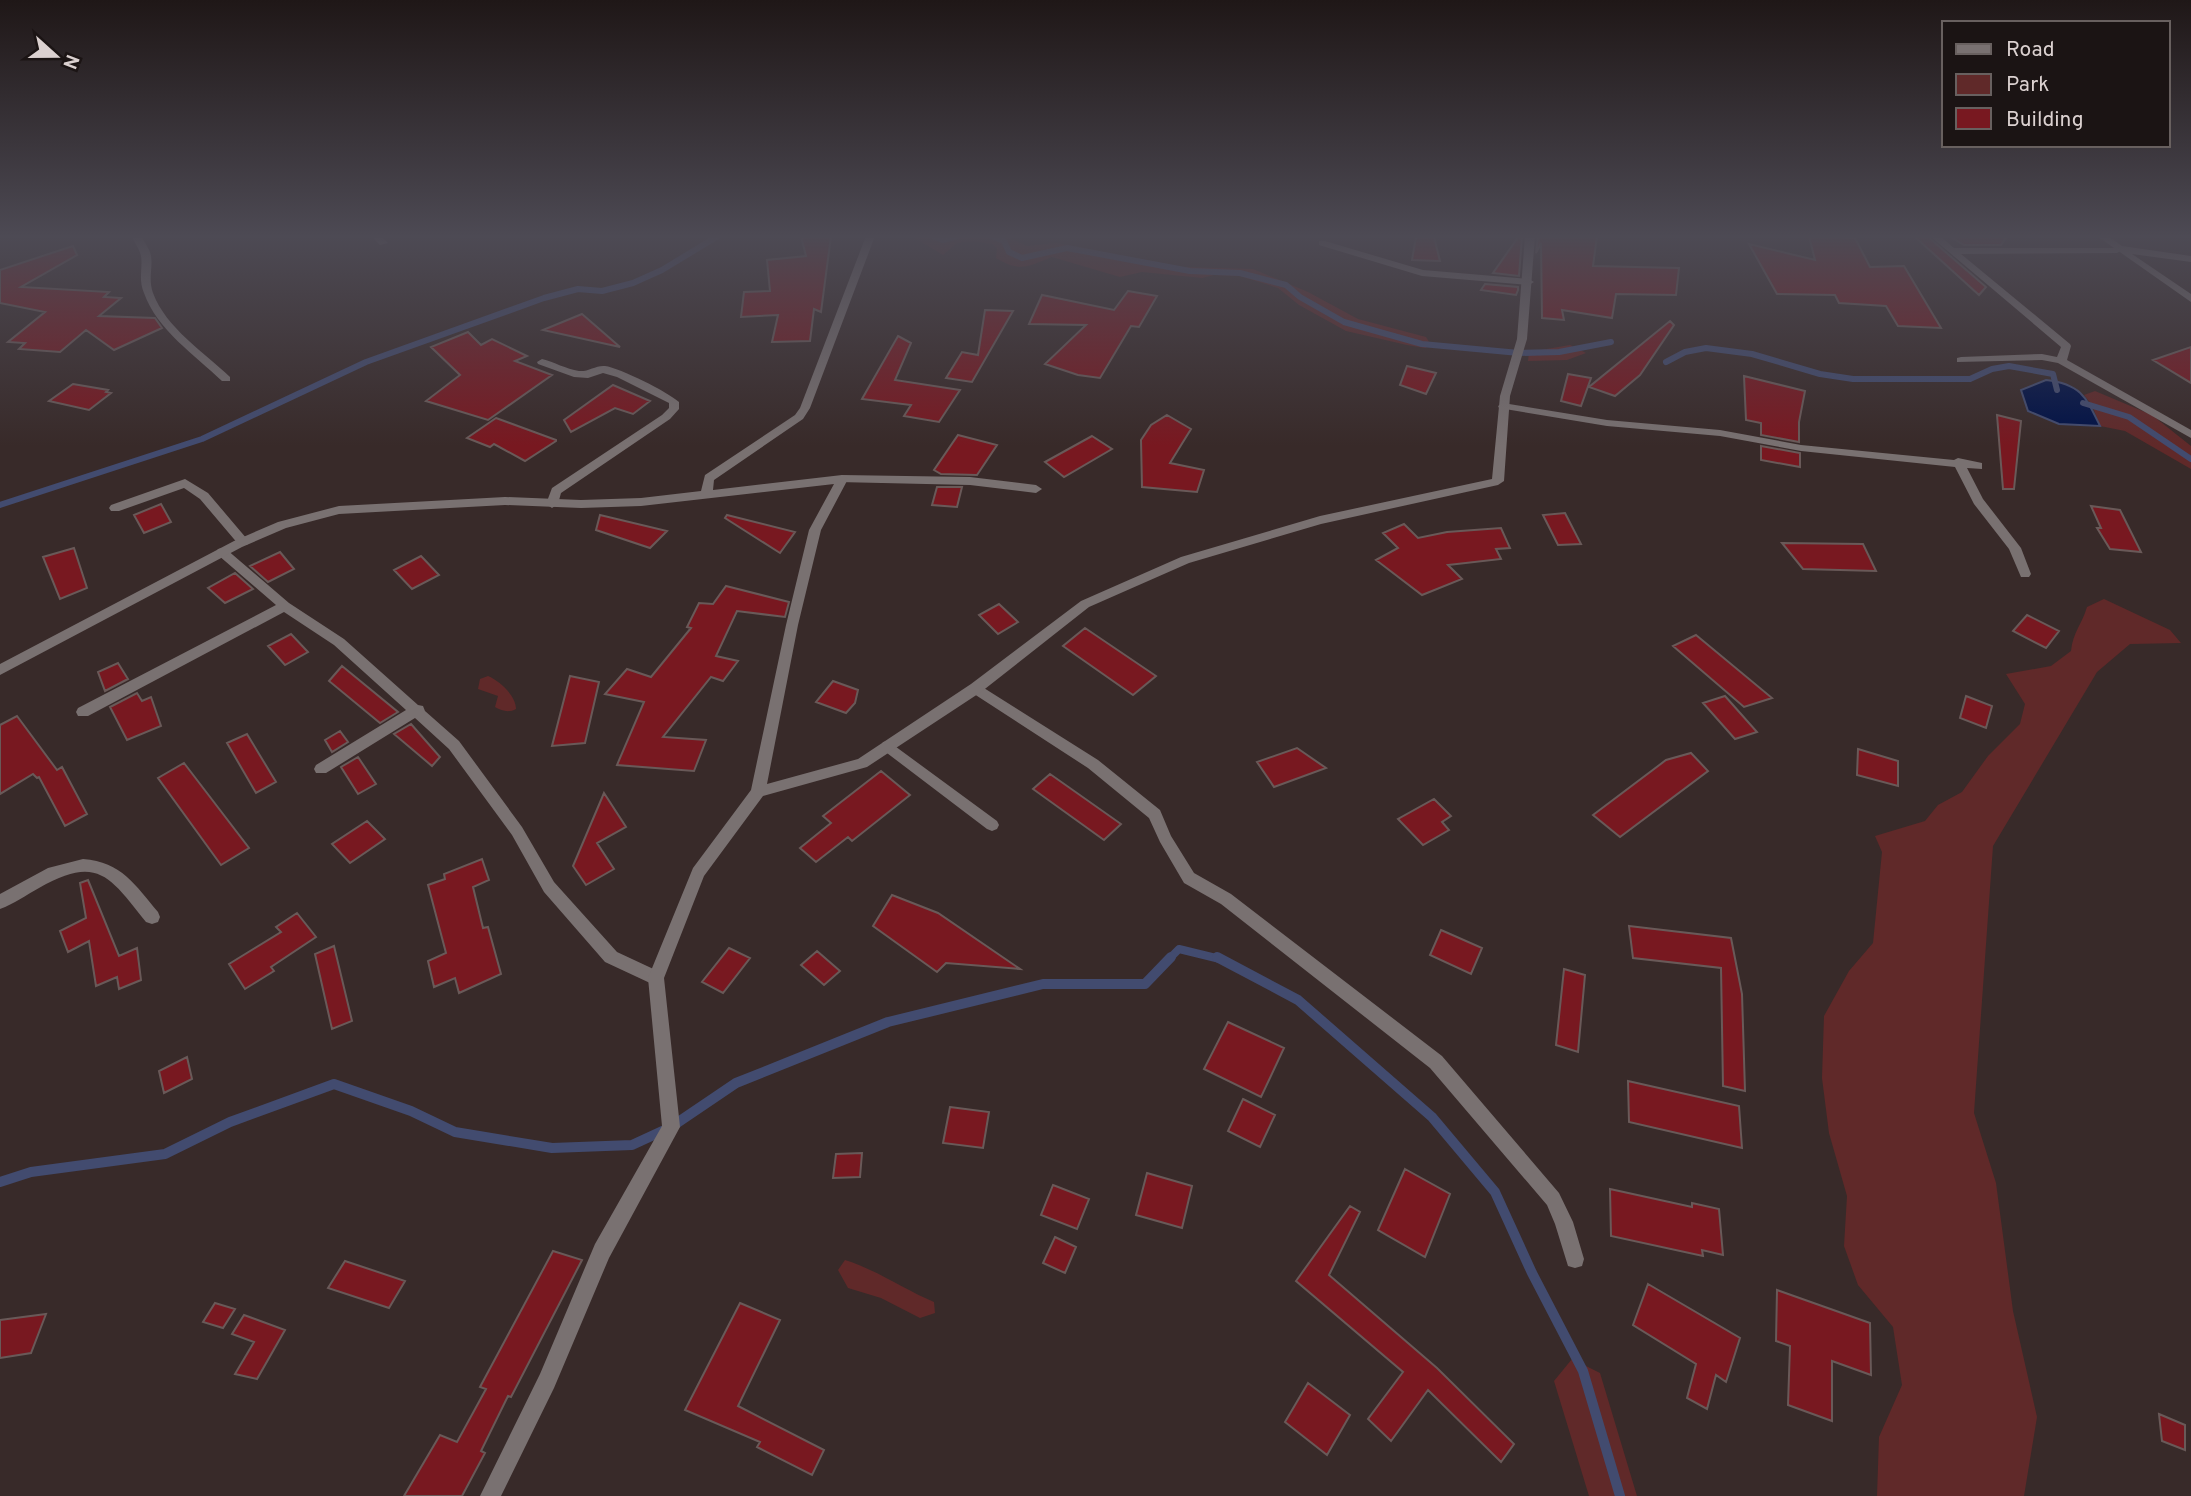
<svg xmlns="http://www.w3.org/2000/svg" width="2191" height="1496" font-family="Overpass,sans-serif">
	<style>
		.green { fill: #602929 }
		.water { fill: #001146; stroke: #424b6f; stroke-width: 2 }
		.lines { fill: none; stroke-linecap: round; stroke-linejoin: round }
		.stream-far2 { stroke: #424b6f; stroke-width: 6 }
		.stream-far1 { stroke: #424b6f; stroke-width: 8 }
		.stream { stroke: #424b6f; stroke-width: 10 }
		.building { fill: #781820; stroke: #695958; stroke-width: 2 }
		.lane { fill: #797171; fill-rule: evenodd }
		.street { fill: #797171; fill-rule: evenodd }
	</style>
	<rect width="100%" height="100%" fill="#382a29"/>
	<path class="green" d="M911 236H1006L1027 246 1056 243 1182 267 1253 269 1308 292 1358 319 1426 337 1431 345 1425 348 1407 345 1346 331 1299 305 1278 288 1240 276 1214 275 1202 278 1142 272 1120 277 1052 257C1029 266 1020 273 996 258L997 248 992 244 974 241 957 243 943 255Z
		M1570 345 1586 353 1567 360 1528 361 1529 352Z
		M2095 391 2152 415 2191 446V469L2125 431 2100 426 2092 405 2084 395Z
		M2104 599 2170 630 2181 643 2130 644 2097 672 1993 846 1974 1113 1996 1183 2013 1311 2037 1417 2024 1496H1877L1879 1437 1902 1385 1893 1327 1858 1285 1844 1246 1847 1196 1829 1133 1822 1078 1824 1016 1849 971 1873 943 1882 852 1875 836 1925 821 1938 805 1962 792 1988 756 2020 724 2025 704 2006 674 2051 666 2071 651C2073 632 2082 624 2087 607Z
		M488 676C500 681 516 696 516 709 509 713 502 711 495 707L498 696 478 689 480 679Z
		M845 1260C877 1270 903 1289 934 1302L935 1313 920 1318 881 1298 848 1288 838 1270Z
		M1572 1359 1600 1373 1637 1496H1589L1554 1381Z"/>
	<path class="water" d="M2046 380C2081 384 2086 397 2100 426L2059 424 2028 411 2021 390Z"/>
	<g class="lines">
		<path class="stream-far2" d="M933 236 943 240 957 236
			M992 236 1004 241 1009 252 1022 258 1067 248 1190 271 1240 273 1286 285 1300 297 1344 322 1422 344 1519 353 1559 352 1611 342
			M1666 362 1685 352 1706 348 1752 354 1820 374 1853 379H1970L1992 369 2009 366 2053 374 2057 390
			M2083 403 2129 417 2191 459
			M0 505 202 439 366 362 544 298 578 289 602 291 633 283 662 270 718 236"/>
		<path class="stream-far1" d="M1169 959 1179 949 1220 959"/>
		<path class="stream" d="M1217 957 1298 1000 1432 1117 1495 1192 1532 1273 1583 1371 1620 1496
			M0 1182 31 1172 165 1154 230 1122 334 1084 411 1111 455 1132 552 1148 632 1145 671 1127 736 1083 888 1022 1043 984H1145L1171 957"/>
	</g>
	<path class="building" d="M801 236H831L821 312 814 309 810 341 772 342 778 315 741 317 744 292 770 291 767 260 806 256Z
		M1519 236H1522L1519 276 1493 273Z
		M1538 236H1597L1593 266 1679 268 1676 295 1616 294 1612 318 1562 310 1564 320 1542 318 1541 243 1536 253Z
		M1809 236 1855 238 1870 267 1904 266 1941 328 1898 326 1886 306 1839 303 1835 295 1777 294 1749 244 1815 260Z
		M1914 236H1927L1986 287 1979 295Z
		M1949 236H2007L2001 245H1964Z
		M1416 237H1434L1440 261 1412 260Z
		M73 246 77 255 21 287 109 292 104 297 121 298 99 316 155 318 162 328 114 350 86 330 60 352 19 349 25 343 8 342 45 312 0 303V270Z
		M1485 284 1518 287V290L1516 295 1481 290Z
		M1128 291 1157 296 1139 327 1131 326 1100 378 1078 375 1045 364 1086 325 1029 324 1042 295 1114 310Z
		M985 310 1013 311 972 382 946 378 962 352 978 355Z
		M582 314 620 347 543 330Z
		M1670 321 1674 325 1640 375 1615 396 1589 387Z
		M468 332 481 345 492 339 527 356 515 361 552 375 488 420 426 401 460 375 431 347Z
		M898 336 911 343 895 380 960 390 939 422 904 416 911 405 862 399Z
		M2191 347V383L2153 360Z
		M1407 366 1436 373 1426 394 1400 385Z
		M1568 374 1591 378 1581 406 1561 401Z
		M1744 376 1805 391 1799 422V442L1761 435V423L1746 420Z
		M73 384 108 390 106 392 111 393 89 410 49 401Z
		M613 385 650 401 633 414 615 408 571 432 564 420Z
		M1167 415 1191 429 1170 463 1204 470 1197 492 1142 487 1141 440 1151 425Z
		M1997 415 2021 421 2014 489H2003Z
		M496 418 556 440V441L525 461 494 444 490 447 467 438Z
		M958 435 997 445 977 475 941 474 934 470Z
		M1092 436 1112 449 1064 477 1045 462Z
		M1761 446 1800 453V467L1761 460Z
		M937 487H962L957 507 932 505Z
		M161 504 171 522 144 533 134 515Z
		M2091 506 2120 510 2141 552 2110 549 2097 528H2101Z
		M1565 513 1581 544 1558 545 1543 515Z
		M600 515 667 531 650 548 596 530Z
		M727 515 795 532 780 553 725 518Z
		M1404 524 1418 538 1447 532 1501 528 1510 548 1496 549 1501 559 1448 565 1462 579 1422 595 1376 560 1398 548 1383 533Z
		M1782 543 1863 544 1876 571 1803 569Z
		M74 548 87 588 60 599 43 557Z
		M280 552 294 569 268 582 250 566Z
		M421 556 439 575 412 589 394 570Z
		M235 573 253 589 225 603 208 588Z
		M726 586 789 602 785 617 737 611 716 656 738 661 723 681 711 677 663 737 706 740 694 771 617 765 644 702 605 694 627 669 651 677 691 628 687 627 699 603 713 604Z
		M999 604 1018 622 998 634 979 615Z
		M2027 615 2059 631 2046 648 2013 631Z
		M1085 628 1156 676 1133 695 1063 646Z
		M291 634 308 652 285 665 268 646Z
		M1696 635 1772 698 1744 707 1673 646Z
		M118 663 128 679 105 691 98 672Z
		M342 666 398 712 380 723 329 681Z
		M570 676 599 682 585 743 552 746Z
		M833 681 858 690 855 703 846 713 816 702Z
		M137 693 142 701 151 697 161 726 127 740 110 707Z
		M1725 696 1757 732 1735 739 1703 703Z
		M1966 696 1992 706 1986 728 1960 718Z
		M17 716 57 770 62 767 87 814 65 826 39 777 37 778 33 774 0 794V725Z
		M411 724 440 757 432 766 394 734Z
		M340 731 348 742 332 752 325 740Z
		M247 734 276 782 256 793 227 743Z
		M1297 748 1326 768 1274 787 1257 762Z
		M1858 749 1898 761V786L1857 775Z
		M1691 753 1708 771 1620 837 1593 815 1666 760Z
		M358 757 376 784 358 794 341 767Z
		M184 763 249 848 221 865 158 778Z
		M881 771 910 795 852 841 848 837 816 862 800 848 831 823 823 816Z
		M1050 774 1121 824 1104 840 1033 789Z
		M604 793 626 827 597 843 614 869 586 885 573 866Z
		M1434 799 1451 816 1442 822 1449 830 1423 845 1398 819Z
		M367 821 385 839 350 863 332 844Z
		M482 859 489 880 473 887 483 928 488 927 501 974 459 993 455 978 434 987 428 961 446 953 428 885 445 879 444 874Z
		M88 880 119 956 137 948 141 980 119 989 117 977 96 986 89 941 68 952 60 931 86 918 80 883Z
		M892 895 938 913 1020 969 946 963 937 972 873 926Z
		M297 913 316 937 271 967 274 971 245 989 229 964 281 932 276 927Z
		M1629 926 1731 938 1742 994 1745 1091 1723 1086 1721 968 1633 958Z
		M1441 930 1482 948 1471 974 1430 955Z
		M334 946 352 1021 332 1029 315 954Z
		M729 948 750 958 723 993 702 982Z
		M817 951 840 971 824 985 801 965Z
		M1564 969 1585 975 1578 1052 1556 1045Z
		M1228 1022 1284 1048 1261 1097 1204 1069Z
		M187 1057 192 1079 164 1093 159 1071Z
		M1628 1081 1739 1106 1742 1148 1629 1122Z
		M1243 1099 1275 1115 1260 1147 1228 1131Z
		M950 1107 989 1112 983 1148 943 1143Z
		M862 1153 860 1177 833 1178 836 1154Z
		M1405 1169 1450 1194 1425 1257 1378 1230Z
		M1147 1173 1192 1186 1182 1228 1136 1215Z
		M1053 1185 1089 1199 1077 1229 1041 1215Z
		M1610 1189 1692 1207V1203L1719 1209 1723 1255 1702 1250 1703 1256 1611 1236Z
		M1350 1206 1360 1212 1329 1275 1437 1368 1514 1444 1501 1462 1428 1390 1391 1441 1368 1419 1403 1372 1296 1281Z
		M1055 1237 1076 1247 1065 1273 1043 1263Z
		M553 1251 582 1260 511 1397 508 1396 481 1451 485 1453 462 1496H404L440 1435 457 1442 486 1389 480 1387Z
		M345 1261 405 1281 389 1308 328 1288Z
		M1648 1284 1740 1338 1726 1382 1716 1375 1707 1409 1687 1398 1696 1364 1633 1325Z
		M1777 1290 1870 1323 1871 1375 1832 1361V1421L1788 1405 1790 1346 1776 1341Z
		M215 1303 235 1309 223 1328 203 1322Z
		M740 1303 780 1320 738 1406 824 1450 812 1475 757 1447 760 1442 685 1410Z
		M46 1314 31 1353 0 1358V1320Z
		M244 1315 285 1330 257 1379 235 1374 254 1342 232 1334Z
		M1308 1383 1350 1415 1327 1455 1285 1422Z
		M2159 1414 2185 1425V1450L2162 1441Z"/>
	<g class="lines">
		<path class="lane" d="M132 236H141C144 242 150 249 151 256 153 268 148 279 153 293 166 328 204 352 230 377V381H222C195 355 157 330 144 293 138 279 143 268 141 256 140 250 134 242 132 236Z
			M371 236H381L388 243 380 245Z
			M1930 236H1940L1954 248H2120L2122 250 2117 253 1961 254 2070 344 2071 346 2067 360 2191 430V438L2058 363 2042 360 1957 362V358L1961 357 2042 354 2057 357 2061 347Z
			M1319 241H1325L1423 270 1529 279 1534 282 1529 285 1422 276 1319 245Z
			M542 359C554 362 566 369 579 371 588 372 596 365 605 366 620 368 668 392 679 402V409L670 419 561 493 558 504 552 508 546 504 552 488 662 415 669 408V403L617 377 603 373 588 378 574 377 538 364 537 362Z
			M1503 403 1607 420 1720 430 1801 445 1954 460 1958 458 1982 463V469L1967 468 1983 499 2021 548 2031 574 2029 577H2021L2009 549 1974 504 1955 467 1801 451 1720 436 1607 426 1499 408 1498 406Z
			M842 475 970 477 1036 485 1042 489 1036 493 970 485 838 482 836 479Z
			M185 479 208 493 247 539 249 542 247 545H239L200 499 184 488 119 511H111L109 508 111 505Z
			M222 548 226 549 289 603 344 639 418 705 423 706 425 711 459 741 522 827 554 882 617 952 662 973 664 978 662 983 656 985 650 983 605 962 544 892 512 835 449 749 415 718 326 773H316L314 769 316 765 406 710 334 645 284 612 88 716H78L76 712 78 708 276 605 218 555 216 552 218 549Z
			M976 683 1098 760 1160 810 1171 836 1194 873 1231 894 1442 1056 1559 1193 1573 1222 1584 1259 1582 1266 1575 1268 1568 1266 1555 1224 1547 1205 1430 1068 1221 904 1184 883 1160 842 1149 818 1088 768 971 692 969 688Z
			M888 741 997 821 999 825 997 829 992 831 987 829 883 750 881 746 883 742Z
			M83 859C122 862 135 885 158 912L160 917 158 922 152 924 146 922C110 877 98 854 39 888 26 895 14 904 0 909V894L48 868Z"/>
		<path class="street" d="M866 236H875L810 408 803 419 714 480 713 490 842 475 848 479 821 530 798 625 767 784 858 759 971 684 1081 601 1181 557 1320 516 1492 479 1500 396 1517 339 1525 236H1535L1527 339 1510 396 1504 481 1498 485 1321 524 1189 563 1089 607 981 692 867 767 763 796 704 876 664 978 680 1127 609 1258 554 1388 501 1496H480L540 1374 595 1244 662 1126 648 978 693 868 751 790 786 625 809 530 834 484 641 506 581 508 505 505 339 514 286 528 242 547 0 675V664L234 541 278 522 339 506 505 497 581 500 641 498 701 491 705 475 795 415 800 408Z
			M2097 236H2108L2122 246 2191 256V262L2132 254 2191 294V302Z"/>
	</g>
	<linearGradient id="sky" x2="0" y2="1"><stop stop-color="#1f1717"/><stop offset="0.53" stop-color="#4d4a54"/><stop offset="1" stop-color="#4d4a54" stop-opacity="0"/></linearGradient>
	<rect width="2191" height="446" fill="url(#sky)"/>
	<rect x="1942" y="21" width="228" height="126" fill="#1b1414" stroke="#68605f" stroke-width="2"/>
	<rect x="1956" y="44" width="35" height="10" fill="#797171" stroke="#68605f" stroke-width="2"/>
	<text x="2006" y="56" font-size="21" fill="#dbd1d0">Road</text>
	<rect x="1956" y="74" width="35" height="21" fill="#602929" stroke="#68605f" stroke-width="2"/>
	<text x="2006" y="91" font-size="21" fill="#dbd1d0">Park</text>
	<rect x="1956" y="108" width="35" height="21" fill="#781820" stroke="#68605f" stroke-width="2"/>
	<text x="2006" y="126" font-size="21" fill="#dbd1d0">Building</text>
	<g transform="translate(56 56) rotate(111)" stroke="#1b1414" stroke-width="5" paint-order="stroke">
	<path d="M0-5L12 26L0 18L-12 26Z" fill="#dbd1d0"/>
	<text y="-10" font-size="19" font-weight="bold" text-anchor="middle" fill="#dbd1d0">N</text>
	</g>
</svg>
